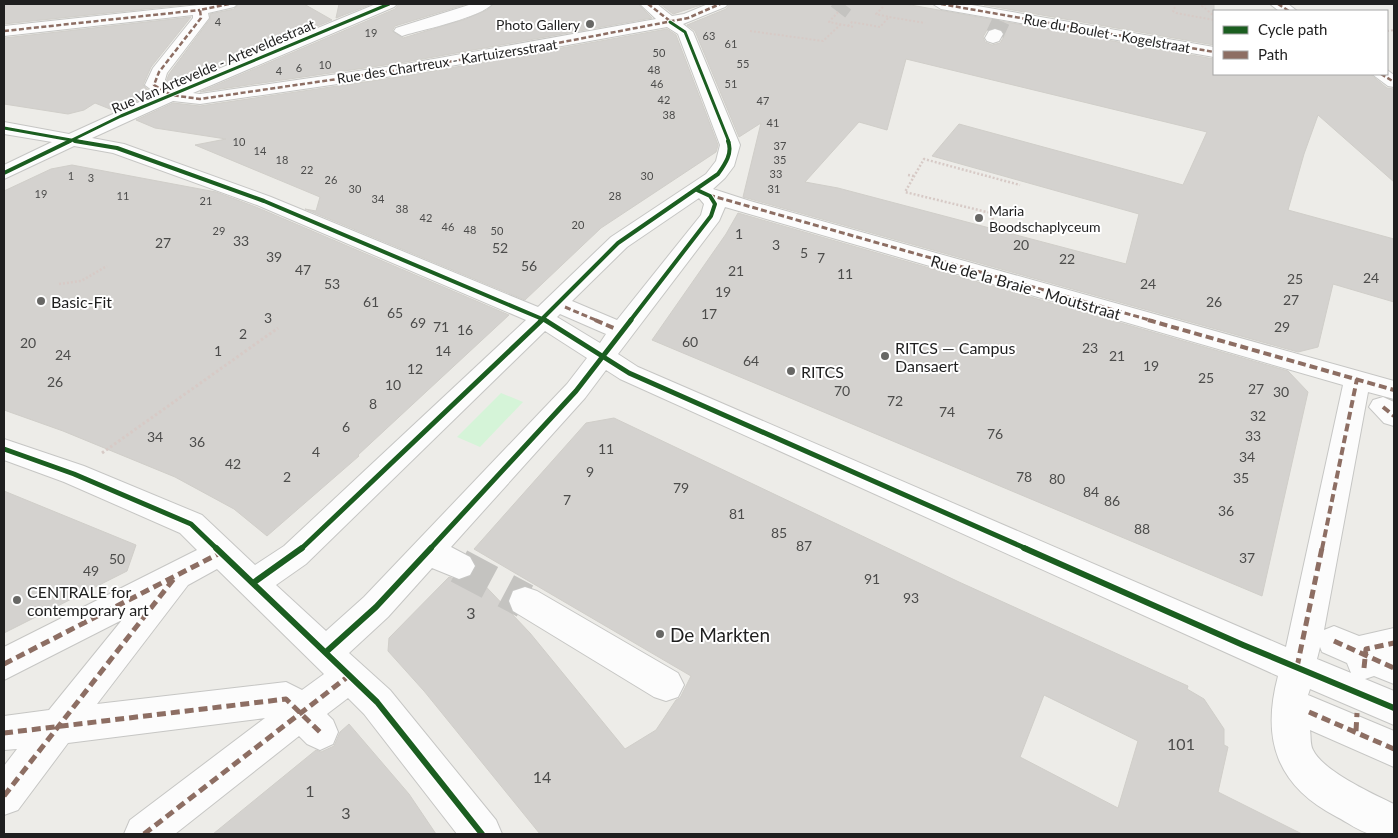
<svg xmlns="http://www.w3.org/2000/svg" width="1398" height="838" font-family="Lato,sans-serif">
	<style>
		.park { fill: #d5f4d8 }
		.building { fill: #d4d2cf; stroke: #d0cec9; fill-rule: evenodd }
		.lines { fill: none; stroke-linecap: round; stroke-linejoin: round }
		.minor-tunnel-far1 { stroke: #c4c3c0; stroke-width: 18; stroke-dasharray: 18 9; stroke-linecap: butt }
		.minor-tunnel { stroke: #c4c3c0; stroke-width: 35; stroke-dasharray: 35 18; stroke-linecap: butt }
		.minor-casing { stroke: #c6c6c4; stroke-width: 2 }
		.path-far2 { stroke: #d7cac6; stroke-width: 2; stroke-dasharray: 2 2; stroke-linecap: butt }
		.path-far1 { stroke: #d7cac6; stroke-width: 2.5; stroke-dasharray: 2 2; stroke-linecap: butt }
		.path { stroke: #d7cac6; stroke-width: 3; stroke-dasharray: 2.5 2.5; stroke-linecap: butt }
		.minor { fill: #fcfcfc; fill-rule: evenodd }
		.quiet-far3 { stroke: #8d6e63; stroke-width: 2.5; stroke-dasharray: 5 2.5; stroke-linecap: butt }
		.quiet-far2 { stroke: #8d6e63; stroke-width: 3; stroke-dasharray: 6 3; stroke-linecap: butt }
		.quiet-far1 { stroke: #8d6e63; stroke-width: 4; stroke-dasharray: 8 4; stroke-linecap: butt }
		.quiet { stroke: #8d6e63; stroke-width: 5; stroke-dasharray: 9 5; stroke-linecap: butt }
		.cycleway-far3-casing { stroke: #fff; stroke-width: 5 }
		.cycleway-far2-casing { stroke: #fff; stroke-width: 6 }
		.cycleway-far1-casing { stroke: #fff; stroke-width: 8 }
		.cycleway-casing { stroke: #fff; stroke-width: 9 }
		.cycleway-far3 { stroke: #1b5e20; stroke-width: 3 }
		.cycleway-far2 { stroke: #1b5e20; stroke-width: 4 }
		.cycleway-far1 { stroke: #1b5e20; stroke-width: 5 }
		.cycleway { stroke: #1b5e20; stroke-width: 6 }
		.poi-dot { fill: #676765; stroke: #fff; stroke-width: 2 }
		.labels { text-anchor: middle; dominant-baseline: central; stroke-width: 4; stroke-linejoin: round; paint-order: stroke }
		.far-number-label { font-size: 11px; fill: #4c4c4b }
		.far-poi-label { font-size: 14px; fill: #1f1f1f; stroke: #fff; text-anchor: end }
		.far-street-label { font-size: 14px; fill: #1f1f1f; stroke: #fff }
		.number-label { font-size: 14px; fill: #4c4c4b }
		.street-label { font-size: 16px; fill: #1f1f1f; stroke: #fff }
		.poi-label { font-size: 16px; fill: #1f1f1f; stroke: #fff; text-anchor: start }
		.near-number-label { font-size: 16px; fill: #4c4c4b }
		.near-poi-label { font-size: 19px; fill: #1f1f1f; stroke: #fff; text-anchor: start }
	</style>
	<rect width="100%" height="100%" fill="#edece8"/>
	<path class="park" d="M501 393 523 402 480 447 457 437Z"/>
	<path class="building" d="M4 4H193L4 24Z
		M239 4H304L332 20 172 86 166 82 169 74 210 19V14L234 9Z
		M339 4H372L336 18Z
		M399 4H467L395 26 392 31 403 38 466 19 487 10 494 4H638L652 18 406 62 200 92 395 9Z
		M660 4H704L673 14Z
		M730 4H905L1214 59V74H1370L1387 88 1394 89V182L1318 115 1304 154 1288 210 1394 239V302L1333 284 1318 347 1298 352 743 197 761 123 739 137 695 31 687 25 726 9ZM994 27 1002 29 1005 35 1000 43 992 45 985 42 983 37 987 30ZM906 59 1207 132 1183 185 959 124 932 156 1139 214 1126 264 838 188 805 182 859 122 887 130Z
		M985 4H1214V45L984 5Z
		M191 17 151 67 143 85 153 94 115 111 95 103 84 110 68 114 4 104V38Z
		M667 29 676 35 718 145 716 152 601 228 525 300 305 209 316 211 320 197 195 145 226 139 155 128 136 120 173 103 200 106 406 76Z
		M72 165 216 192 256 207 509 315 358 455 359 456 267 536 234 509 175 477 63 431 4 410V191L51 169Z
		M738 213 1288 371 1308 392 1262 596 652 340 726 234Z
		M614 418 959 582 1188 686 1187 689 1204 699 1224 729V745L1228 747 1218 792 1302 834H540L424 691 388 651 389 638 449 577 460 581 471 577 473 573 530 633 625 749 656 730 676 700 680 698 691 676 474 549 586 423ZM1044 695 1138 741 1118 808 1020 757Z
		M4 491 136 545 127 571 4 633Z
		M349 724 409 794 436 834H213L316 750 321 752 334 746 340 732Z"/>
	<g class="lines">
		<path class="minor-tunnel-far1" d="M838 12 844 4
			M995 34 1001 21"/>
		<path class="minor-tunnel" d="M459 566 525 601"/>
		<defs>
			<path id="minor" d="M208 4H237L234 7 208 13 209 18 167 73 164 83 172 88 376 4H397L394 7 193 93 200 94 406 64 656 19 640 4H657L672 16 684 14 708 4H728L725 7 683 24 693 32 740 145 734 166 725 178 713 189 750 201 1394 381V399L1368 392 1324 630 1334 626 1359 636 1394 628V684L1374 676 1365 679 1394 691V725L1310 689 1308 695 1394 731V767L1310 730C1311 736 1310 745 1313 750 1323 771 1373 794 1394 804V834C1387 834 1378 836 1371 834 1360 832 1347 822 1337 817 1277 786 1261 740 1278 676L620 379 606 370 585 398 451 547 470 557 475 566 470 575 459 579 432 568 388 617 349 653 390 690 496 820 502 834H457L364 714 348 698 327 714 333 720 338 732 333 744 320 750 307 744 299 736 175 834H124L130 820 265 718 68 743 18 810 4 815V766L17 749 4 750V716L49 710 122 620 4 680V647L197 550 180 533 64 482 4 460V439L84 466 202 515 255 565 284 546 526 320 257 205 113 153 74 146 4 179V165L52 142 4 134V122L69 134 157 94 145 85 153 68 193 18V15L4 36V26ZM667 27 678 34 720 145 716 161 706 174 611 237 538 307 271 197 124 144 92 138 173 101 200 104 406 74ZM699 198 704 204 701 215 617 320 572 301 627 247ZM725 207 1343 385 1286 647 638 367 618 354 719 221ZM560 314 606 334 600 343 557 317ZM545 331 587 358 567 384 364 597 326 631 276 585 306 564ZM217 569 324 674 302 690 286 682 97 704 188 585ZM1320 647 1322 652 1347 663 1351 673 1317 659Z
				M472 4H492C483 16 424 30 408 34L402 36 394 31 396 28Z
				M933 4H966L1214 47V57L941 9Z
				M1270 4H1288L1297 11H1279Z
				M995 29 1001 31 1003 34 999 41 993 43 987 41 985 38 989 31Z
				M1387 70 1394 75V87L1388 86 1372 74H1387Z
				M1383 397 1394 402V426L1384 423 1369 407 1373 400Z
				M525 587 537 591 678 673 684 685 678 697 666 701 654 697 513 611 509 601 513 591Z"/>
		</defs>
		<use href="#minor" class="minor-casing"/>
		<path class="path-far2" d="M1206 4 1202 6 1214 16
			M883 7 876 14 889 17
			M1175 7 1173 11 1176 13 1214 20
			M838 12 829 22 854 27
			M848 26 852 22 880 27 889 17 925 23
			M750 31 823 41 841 24
			M1387 31 1394 30"/>
		<path class="path-far1" d="M908 175 914 176
			M1000 224 991 222 995 214 905 192 924 159 1020 185
			M59 284 81 281 107 266"/>
		<path class="path" d="M102 453 278 328"/>
		<use href="#minor" class="minor"/>
		<path class="quiet-far3" d="M229 4 200 10 201 18 159 72 154 85 171 95 200 99 406 69 542 46 688 18 720 4
			M648 4 674 24
			M941 4 1214 52
			M1278 4 1289 11
			M4 31 200 10
			M1381 74 1394 82"/>
		<path class="quiet-far2" d="M709 195 1153 321
			M565 307 598 321"/>
		<path class="quiet-far1" d="M595 320 616 329
			M1148 320 1394 390
			M1383 407 1394 416
			M1322 549 1357 379"/>
		<path class="quiet" d="M1334 641 1394 668
			M4 664 222 552
			M1297 667 1322 548
			M1364 668 1366 649 1394 643
			M1309 712 1394 749
			M1356 731 1357 713
			M4 733 286 699 320 732
			M4 796 176 576
			M144 834 350 675"/>
		<defs>
			<path id="cycleway-far3" d="M670 22 685 32 729 142
				M4 128 82 142
				M68 142 121 116 389 4"/>
			<path id="cycleway-far2" d="M75 141 117 148 264 201 547 321
				M4 173 70 141
				M540 321 618 243 718 174C725 164 733 153 728 141
				M630 321 711 216 715 204 710 196 697 190"/>
			<path id="cycleway-far1" d="M545 320 629 373 1027 549
				M4 449 74 474 191 524 217 549
				M301 549 542 320
				M430 549 576 391 631 320"/>
			<path id="cycleway" d="M216 548 377 702 482 834
				M1024 548 1243 645 1394 708
				M253 583 302 548
				M326 652 376 607 431 548"/>
		</defs>
		<use href="#cycleway-far3" class="cycleway-far3-casing"/>
		<use href="#cycleway-far2" class="cycleway-far2-casing"/>
		<use href="#cycleway-far1" class="cycleway-far1-casing"/>
		<use href="#cycleway" class="cycleway-casing"/>
		<use href="#cycleway-far3" class="cycleway-far3"/>
		<use href="#cycleway-far2" class="cycleway-far2"/>
		<use href="#cycleway-far1" class="cycleway-far1"/>
		<use href="#cycleway" class="cycleway"/>
	</g>
	<g class="poi-dot">
		<circle cx="590" cy="24" r="5"/>
		<circle cx="979" cy="218" r="5"/>
		<circle cx="41" cy="301" r="5"/>
		<circle cx="885" cy="356" r="5"/>
		<circle cx="791" cy="371" r="5"/>
		<circle cx="17" cy="600" r="5"/>
		<circle cx="660" cy="634" r="5"/>
	</g>
	<g class="labels">
		<g class="far-number-label">
			<text x="218" y="21">4</text>
			<text x="371" y="32">19</text>
			<text x="709" y="35">63</text>
			<text x="731" y="43">61</text>
			<text x="659" y="52">50</text>
			<text x="743" y="63">55</text>
			<text x="325" y="64">10</text>
			<text x="299" y="67">6</text>
			<text x="654" y="69">48</text>
			<text x="279" y="70">4</text>
			<text x="657" y="83">46</text>
			<text x="731" y="83">51</text>
			<text x="664" y="99">42</text>
			<text x="763" y="100">47</text>
			<text x="669" y="114">38</text>
			<text x="773" y="122">41</text>
			<text x="239" y="141">10</text>
			<text x="780" y="145">37</text>
			<text x="260" y="150">14</text>
			<text x="282" y="159">18</text>
			<text x="780" y="159">35</text>
			<text x="307" y="169">22</text>
			<text x="776" y="173">33</text>
			<text x="71" y="175">1</text>
			<text x="647" y="175">30</text>
			<text x="91" y="177">3</text>
			<text x="331" y="179">26</text>
			<text x="355" y="188">30</text>
			<text x="774" y="188">31</text>
			<text x="41" y="193">19</text>
			<text x="123" y="195">11</text>
			<text x="615" y="195">28</text>
			<text x="378" y="198">34</text>
			<text x="206" y="200">21</text>
			<text x="402" y="208">38</text>
			<text x="426" y="217">42</text>
			<text x="578" y="224">20</text>
			<text x="448" y="226">46</text>
			<text x="470" y="229">48</text>
			<text x="219" y="230">29</text>
			<text x="497" y="230">50</text>
		</g>
		<g class="far-poi-label">
			<text x="580" y="24">Photo Gallery</text>
			<text x="989" y="210" text-anchor="start">Maria<tspan x="989" dy="16">Boodschaplyceum</tspan></text>
		</g>
		<g class="far-street-label">
			<text transform="translate(1107 33) rotate(10)">Rue du Boulet - Kogelstraat</text>
			<text transform="translate(447 61) rotate(-9)">Rue des Chartreux - Kartuizersstraat</text>
			<text transform="translate(213 66) rotate(-23)">Rue Van Artevelde - Arteveldestraat</text>
		</g>
		<g class="number-label">
			<text x="739" y="233">1</text>
			<text x="241" y="240">33</text>
			<text x="163" y="242">27</text>
			<text x="776" y="244">3</text>
			<text x="1021" y="244">20</text>
			<text x="500" y="247">52</text>
			<text x="804" y="252">5</text>
			<text x="274" y="256">39</text>
			<text x="821" y="257">7</text>
			<text x="1067" y="258">22</text>
			<text x="529" y="265">56</text>
			<text x="303" y="269">47</text>
			<text x="736" y="270">21</text>
			<text x="845" y="273">11</text>
			<text x="1371" y="277">24</text>
			<text x="1295" y="278">25</text>
			<text x="332" y="283">53</text>
			<text x="1148" y="283">24</text>
			<text x="723" y="291">19</text>
			<text x="1291" y="299">27</text>
			<text x="371" y="301">61</text>
			<text x="1214" y="301">26</text>
			<text x="395" y="312">65</text>
			<text x="709" y="313">17</text>
			<text x="268" y="317">3</text>
			<text x="418" y="322">69</text>
			<text x="441" y="326">71</text>
			<text x="1282" y="326">29</text>
			<text x="465" y="329">16</text>
			<text x="243" y="333">2</text>
			<text x="690" y="341">60</text>
			<text x="28" y="342">20</text>
			<text x="1090" y="347">23</text>
			<text x="218" y="350">1</text>
			<text x="443" y="350">14</text>
			<text x="63" y="354">24</text>
			<text x="1117" y="355">21</text>
			<text x="751" y="360">64</text>
			<text x="1151" y="365">19</text>
			<text x="415" y="368">12</text>
			<text x="1206" y="377">25</text>
			<text x="55" y="381">26</text>
			<text x="393" y="384">10</text>
			<text x="1256" y="388">27</text>
			<text x="842" y="390">70</text>
			<text x="1281" y="391">30</text>
			<text x="895" y="400">72</text>
			<text x="373" y="403">8</text>
			<text x="947" y="411">74</text>
			<text x="1258" y="415">32</text>
			<text x="346" y="426">6</text>
			<text x="995" y="433">76</text>
			<text x="1253" y="435">33</text>
			<text x="155" y="436">34</text>
			<text x="197" y="441">36</text>
			<text x="606" y="448">11</text>
			<text x="316" y="451">4</text>
			<text x="1247" y="456">34</text>
			<text x="233" y="463">42</text>
			<text x="590" y="471">9</text>
			<text x="287" y="476">2</text>
			<text x="1024" y="476">78</text>
			<text x="1241" y="477">35</text>
			<text x="1057" y="478">80</text>
			<text x="681" y="487">79</text>
			<text x="1091" y="491">84</text>
			<text x="567" y="499">7</text>
			<text x="1112" y="500">86</text>
			<text x="1226" y="510">36</text>
			<text x="737" y="513">81</text>
			<text x="1142" y="528">88</text>
			<text x="779" y="532">85</text>
			<text x="804" y="545">87</text>
			<text x="1247" y="557">37</text>
			<text x="117" y="558">50</text>
			<text x="91" y="570">49</text>
			<text x="872" y="578">91</text>
			<text x="911" y="597">93</text>
		</g>
		<g class="street-label">
			<text transform="translate(1026 287) rotate(16)">Rue de la Braie - Moutstraat</text>
		</g>
		<g class="poi-label">
			<text x="51" y="301">Basic-Fit</text>
			<text x="895" y="347">RITCS — Campus<tspan x="895" dy="18">Dansaert</tspan></text>
			<text x="801" y="371">RITCS</text>
			<text x="27" y="591">CENTRALE for<tspan x="27" dy="18">contemporary art</tspan></text>
		</g>
		<g class="near-number-label">
			<text x="471" y="612">3</text>
			<text x="1181" y="743">101</text>
			<text x="542" y="776">14</text>
			<text x="310" y="790">1</text>
			<text x="346" y="812">3</text>
		</g>
		<g class="near-poi-label">
			<text x="670" y="634">De Markten</text>
		</g>
	</g>
	<rect width="1398" height="838" fill="none" stroke="#1f1f1f" stroke-width="10"/>
	<rect x="1213" y="10" width="175" height="65" fill="#ffffff" stroke="#a5a5a5"/>
	<rect x="1223" y="26" width="25" height="8" fill="#1b5e20" stroke="#a5a5a5"/>
	<text x="1258" y="35" font-size="15" fill="#1f1f1f">Cycle path</text>
	<rect x="1223" y="51" width="25" height="8" fill="#8d6e63" stroke="#a5a5a5"/>
	<text x="1258" y="60" font-size="15" fill="#1f1f1f">Path</text>
</svg>
